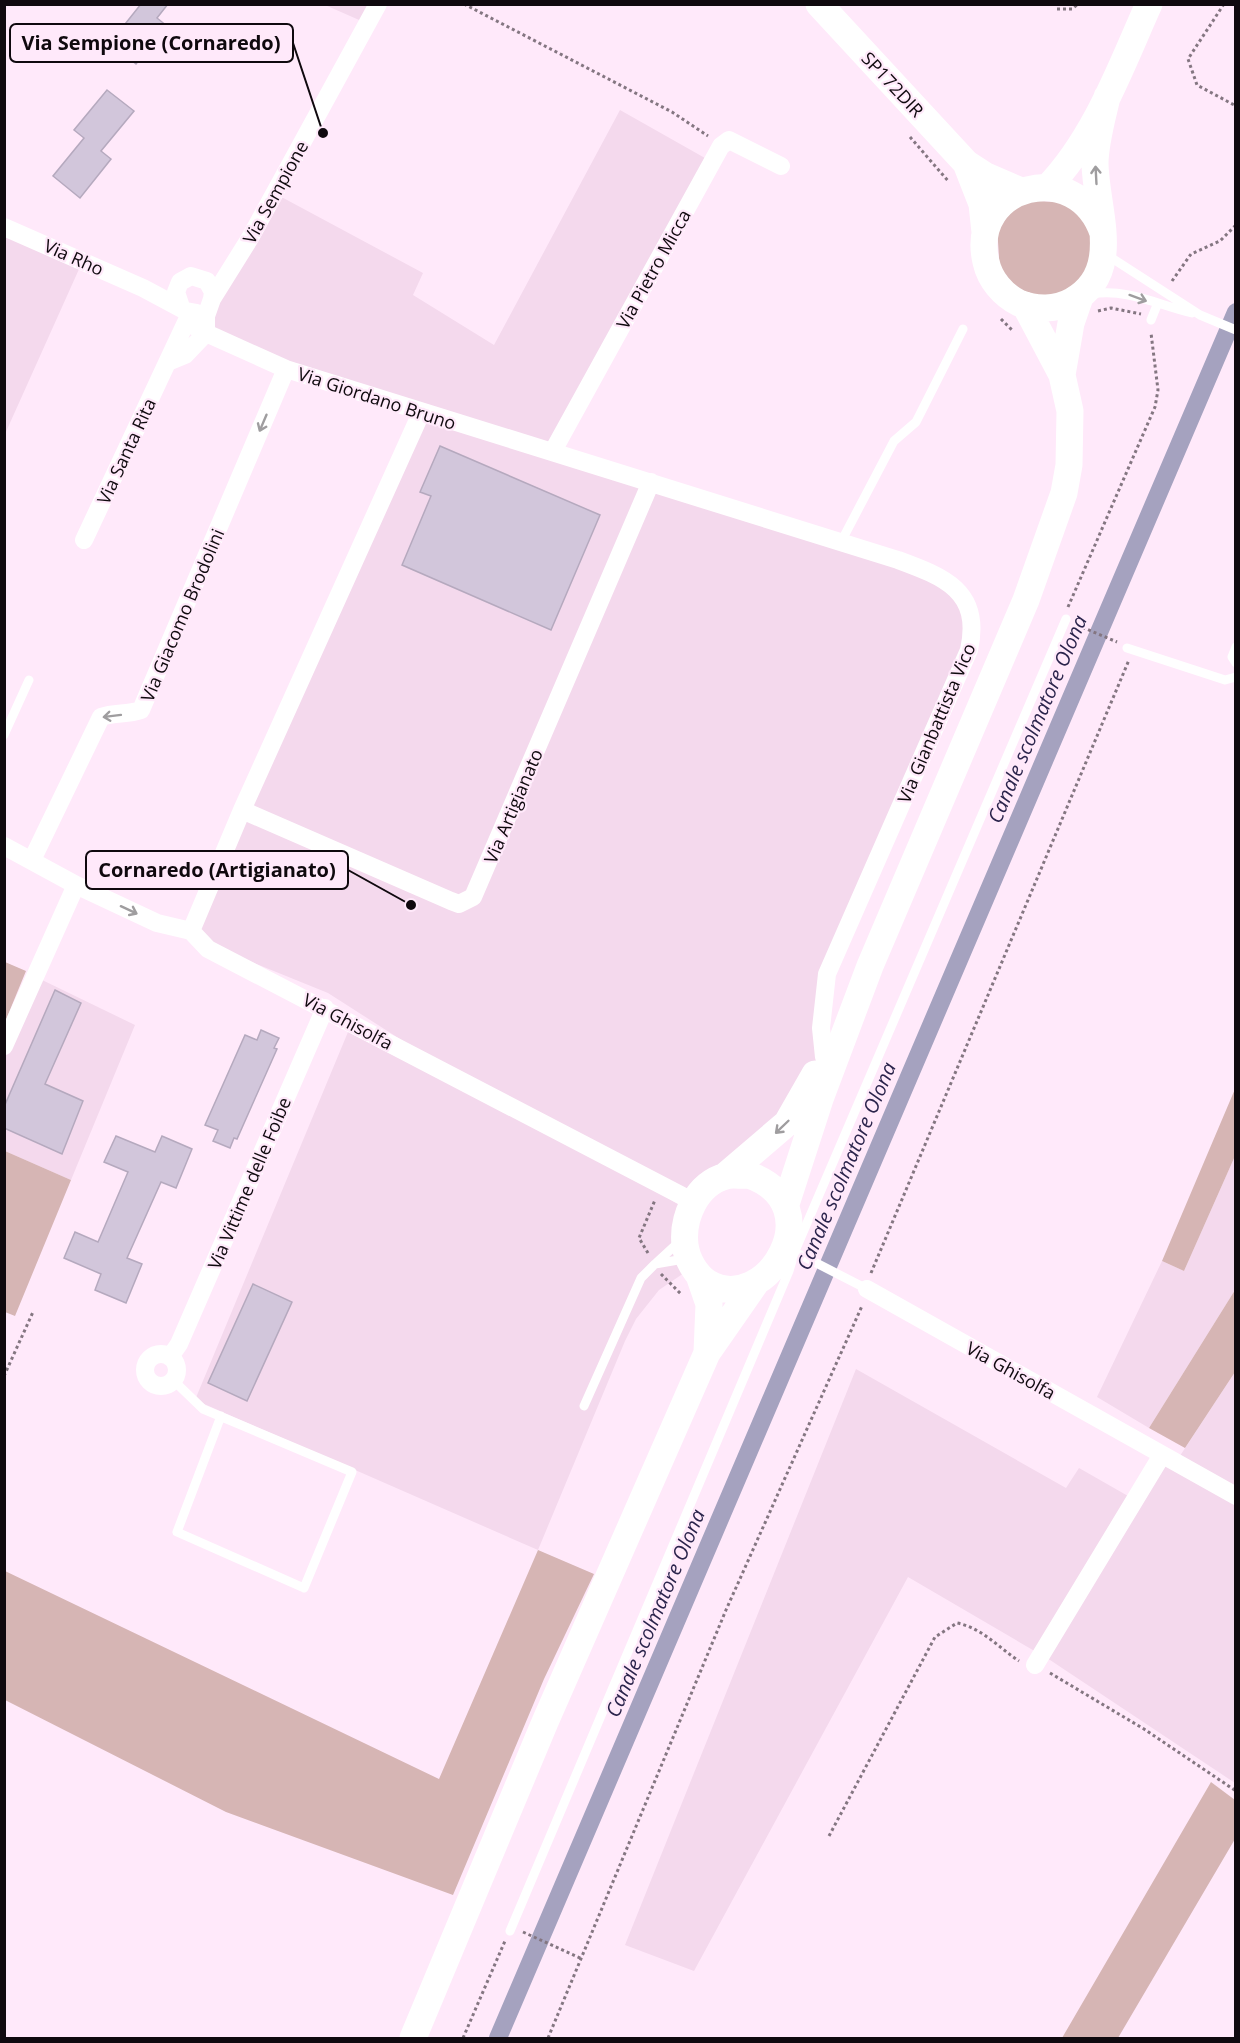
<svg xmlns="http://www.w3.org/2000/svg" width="1240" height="2043" font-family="'Open Sans',sans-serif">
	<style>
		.built { fill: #f4d9ed }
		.green { fill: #d6b5b4 }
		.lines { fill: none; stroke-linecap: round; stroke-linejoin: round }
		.canal { stroke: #a5a2bf; stroke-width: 18 }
		.building { fill: #d2c6db; stroke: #b5a9be; stroke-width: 1.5 }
		.path { stroke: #847681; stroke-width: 3; stroke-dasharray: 3 3; stroke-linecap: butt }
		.service { stroke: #fff; stroke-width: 9 }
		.minor { stroke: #fff; stroke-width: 18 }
		.secondary { stroke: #fff; stroke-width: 27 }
		.oneway { stroke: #9f9d9f }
		.labels { text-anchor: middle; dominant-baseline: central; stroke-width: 4.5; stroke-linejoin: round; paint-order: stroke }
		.street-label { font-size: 18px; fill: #0f090e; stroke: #ffe9fa }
		.water-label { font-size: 20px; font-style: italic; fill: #2b244c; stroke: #ffe9fa }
		.leader { fill: none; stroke: #0f090e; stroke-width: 2 }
		.callout-dot { fill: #0f090e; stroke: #ffe9fa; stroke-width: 2 }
		.callout { fill: #ffe9fa; stroke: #0f090e; stroke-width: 2 }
		.callout-label { font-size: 20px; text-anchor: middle; font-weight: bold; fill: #0f090e }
	</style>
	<rect width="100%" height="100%" fill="#ffe9fa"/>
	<path class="built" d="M325 5H376L366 23Z
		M620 110 712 162 553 451 941 576 974 630 827 974 824 1057 807 1092 692 1201 414 1048 328 993 217 948 191 931 414 409 286 369 205 323 274 193 423 273 413 295 494 345Z
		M5 225 84 258 5 434Z
		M38 978 135 1025 71 1180 5 1151V1054Z
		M348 1032 638 1180 681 1206 684 1273 659 1290 636 1319 625 1341 538 1550 195 1400Z
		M1235 1156V1290L1149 1428 1097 1397 1162 1261 1184 1271Z
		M856 1369 1066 1488 1079 1468 1128 1496 1151 1457 1172 1468 1235 1372V1783L1050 1660 908 1577 694 1971 625 1945Z"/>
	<path class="green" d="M1024 200 1070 203 1092 227 1094 263 1065 295 1028 296 1000 273 997 226Z
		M5 962 26 971 5 1022Z
		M1235 1089V1156L1184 1271 1162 1261Z
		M5 1151 71 1180 15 1316 5 1312Z
		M1235 1290V1372L1185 1448 1149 1428Z
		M538 1550 594 1574 544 1679 453 1895 226 1812 5 1700V1571L439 1779Z
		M1211 1782 1235 1800V1839L1118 2038H1062Z"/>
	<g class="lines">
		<path class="canal" d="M498 2038 1236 312"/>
	</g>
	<path class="building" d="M141 4H168L157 18 167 26 136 64 110 43Z
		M107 90 134 111 101 151 111 159 80 198 53 176 84 138 74 130Z
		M440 446 600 515 551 630 402 565 431 496 420 492Z
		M55 990 81 1003 45 1084 83 1101 62 1154 4 1128V1107Z
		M261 1030 279 1038 274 1048 277 1049 237 1139 234 1138 230 1148 213 1141 218 1130 205 1125 245 1035 257 1040Z
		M116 1136 155 1152 162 1136 192 1149 176 1188 161 1182 127 1258 142 1264 126 1303 95 1290 101 1274 64 1258 75 1232 98 1242 128 1172 104 1162Z
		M253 1284 292 1302 247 1401 208 1383Z"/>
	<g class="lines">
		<path class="path" d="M464 4 672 112 708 136
			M1224 4 1188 59 1197 85 1236 106
			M1057 9H1072L1078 4
			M910 137 949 182
			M1172 281 1191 254 1220 241 1236 225
			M1098 311 1111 308 1141 314
			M1001 319 1013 331
			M1068 607 1155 407 1158 390 1151 333
			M1077 625 1117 642
			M648 1253 639 1238 655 1200
			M871 1273 1129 660
			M661 1274 682 1295
			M4 1376 33 1312
			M1050 1673 1144 1729 1236 1791
			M829 1836 935 1637 957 1623C982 1628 998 1647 1019 1661
			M523 1932 582 1959
			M463 2038 505 1941
			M548 2038 726 1610 862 1306"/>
		<path class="service" d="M1107 255 1200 315 1236 330
			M1092 294C1126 288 1159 305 1192 313
			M1151 320 1157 305
			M841 542 894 441 916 422 963 329
			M1236 647 1232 657 1236 663
			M1127 648 1225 680 1236 677
			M4 735 29 680
			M680 1241 655 1264 684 1259
			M789 1249 867 1289
			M173 1380 203 1409 352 1472 304 1588 177 1532 221 1416
			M584 1406 641 1278 655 1264
			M510 1931 789 1271 795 1251 1066 619"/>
		<path class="minor" d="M4 227 143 288 186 311 197 313
			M181 307 176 292 180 282 191 276 207 281 213 292 212 299
			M186 311 192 325 206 333 286 369 898 560C944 577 982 591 969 650L827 974 821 1028 824 1057
			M206 333V316L212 299 250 238 378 4
			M168 362 185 355 206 333
			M553 451 721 146 729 140 781 166
			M84 540 188 318
			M242 810 451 901 459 904 473 897 651 482
			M4 846 76 885 157 923 191 931 208 949 692 1201
			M32 860 101 717C115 712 127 715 141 710L286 369
			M191 931 242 810 421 413
			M4 1046 76 885
			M867 1289 1236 1496
			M145 1370a16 16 0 1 1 32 0a16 16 0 1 1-32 0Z
			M170 1357 179 1344 325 1008
			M1035 1665 1162 1455"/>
		<path class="secondary" d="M819 4 966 163 986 176 1021 191
			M966 163 982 204 985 232
			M1048 187C1096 137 1121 66 1149 4
			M1103 233C1077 156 968 185 986 262 990 280 1003 295 1019 303 1036 310 1056 310 1072 301 1124 273 1096 211 1095 164 1095 143 1102 119 1107 97
			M1062 375 1071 323 1080 297
			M749 1175C834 1205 766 1317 708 1283 696 1275 687 1260 685 1245 682 1218 696 1184 726 1176 732 1174 742 1176 749 1175Z
			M725 1176 787 1123 815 1074
			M786 1204 820 1099 870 966 1026 600 1064 493 1069 465 1070 411 1062 375 1025 305
			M700 1278 709 1304 707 1352
			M413 2038 545 1722 707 1353 755 1284"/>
	</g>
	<defs><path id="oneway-shaft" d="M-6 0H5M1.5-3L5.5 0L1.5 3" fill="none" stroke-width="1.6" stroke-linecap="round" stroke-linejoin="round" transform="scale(1.5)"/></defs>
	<g class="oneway">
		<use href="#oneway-shaft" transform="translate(1096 175) rotate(-93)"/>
		<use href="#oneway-shaft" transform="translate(1138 298) rotate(20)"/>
		<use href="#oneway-shaft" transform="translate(263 423) rotate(113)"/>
		<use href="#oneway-shaft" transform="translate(112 716) rotate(173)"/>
		<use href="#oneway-shaft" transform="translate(129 910) rotate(25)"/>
		<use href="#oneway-shaft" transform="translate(782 1127) rotate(136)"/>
	</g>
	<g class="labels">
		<g class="street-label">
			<text transform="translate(893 84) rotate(47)">SP172DIR</text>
			<text transform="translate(275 192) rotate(-61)">Via Sempione</text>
			<text transform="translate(74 257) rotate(24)">Via Rho</text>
			<text transform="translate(653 269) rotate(-61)">Via Pietro Micca</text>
			<text transform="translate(377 398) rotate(18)">Via Giordano Bruno</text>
			<text transform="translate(126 451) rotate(-65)">Via Santa Rita</text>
			<text transform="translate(182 615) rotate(-67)">Via Giacomo Brodolini</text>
			<text transform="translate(936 723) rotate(-67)">Via Gianbattista Vico</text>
			<text transform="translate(513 806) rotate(-67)">Via Artigianato</text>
			<text transform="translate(348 1021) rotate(28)">Via Ghisolfa</text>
			<text transform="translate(249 1183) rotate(-67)">Via Vittime delle Foibe</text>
			<text transform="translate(1011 1370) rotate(29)">Via Ghisolfa</text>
		</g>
		<g class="water-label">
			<text transform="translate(1037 719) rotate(-67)">Canale scolmatore Olona</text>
			<text transform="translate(846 1166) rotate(-67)">Canale scolmatore Olona</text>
			<text transform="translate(655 1613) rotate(-67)">Canale scolmatore Olona</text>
		</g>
	</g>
	<path class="leader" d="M323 133L293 43M411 905L348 870"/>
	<g class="callout-dot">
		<circle cx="323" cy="133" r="6"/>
		<circle cx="411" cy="905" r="6"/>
	</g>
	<g class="callout">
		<rect x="10" y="24" width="283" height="38" rx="6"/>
		<rect x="86" y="851" width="262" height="38" rx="6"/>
	</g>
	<g class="callout-label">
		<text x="151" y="50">Via Sempione (Cornaredo)</text>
		<text x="217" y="877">Cornaredo (Artigianato)</text>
	</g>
	<rect width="1240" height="2043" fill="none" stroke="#0f090e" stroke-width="12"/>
</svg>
